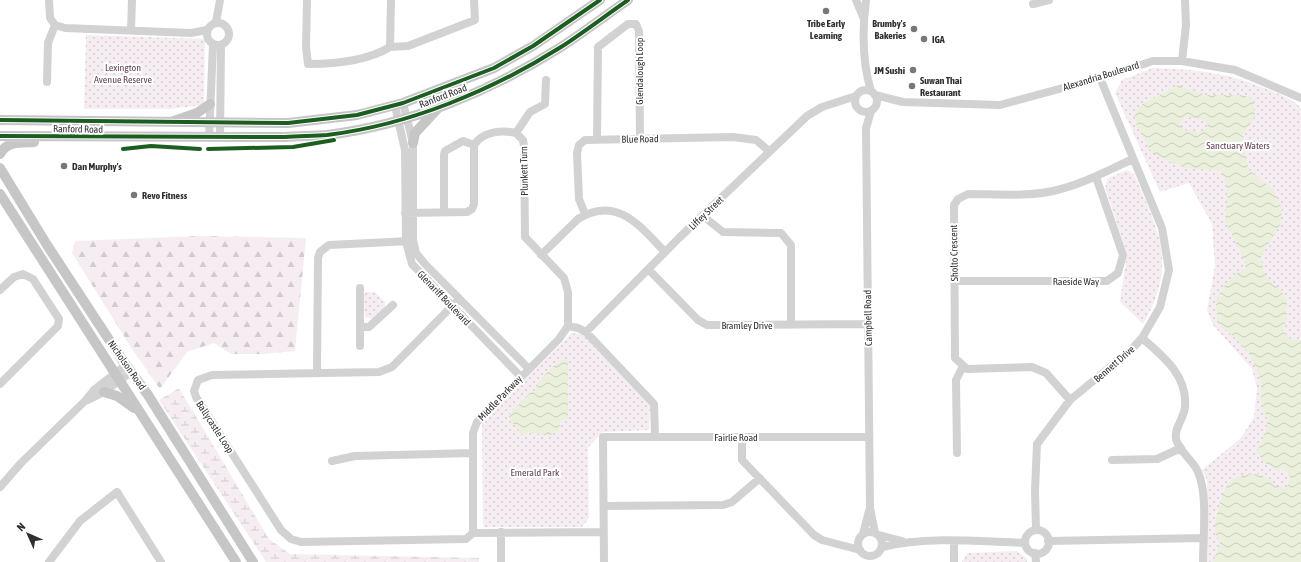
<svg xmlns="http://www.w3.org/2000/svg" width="1301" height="562" font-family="'Asap Condensed',sans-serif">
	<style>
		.forest { fill: url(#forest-firs) }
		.wetland { fill: url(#wetland-marsh) }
		.park { fill: url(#park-dots) }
		.water { fill: url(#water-waves); fill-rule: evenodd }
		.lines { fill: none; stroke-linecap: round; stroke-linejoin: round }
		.minor { stroke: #d2d2d2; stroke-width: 8 }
		.major { stroke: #c6c6c6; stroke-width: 10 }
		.cycleway-casing { stroke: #fff; stroke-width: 6 }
		.cycleway { stroke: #1b5e20; stroke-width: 4 }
		.poi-dot { fill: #787878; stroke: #fff; stroke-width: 1.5 }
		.labels { text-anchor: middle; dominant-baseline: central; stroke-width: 4; stroke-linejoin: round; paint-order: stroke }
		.poi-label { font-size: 10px; font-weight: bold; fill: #303030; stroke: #fff; text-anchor: start }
		.park-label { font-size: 10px; fill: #694057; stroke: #fff }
		.street-label { font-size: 10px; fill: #303030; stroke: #fff }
	</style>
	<defs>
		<pattern id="forest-firs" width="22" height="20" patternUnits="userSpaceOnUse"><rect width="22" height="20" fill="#f5edf2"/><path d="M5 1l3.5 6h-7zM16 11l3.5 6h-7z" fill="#d2ccd0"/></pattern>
		<pattern id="wetland-marsh" width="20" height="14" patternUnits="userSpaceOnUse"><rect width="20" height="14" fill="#f5edf2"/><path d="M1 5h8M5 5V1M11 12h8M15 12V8" fill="none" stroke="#d2ccd0"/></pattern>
		<pattern id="park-dots" width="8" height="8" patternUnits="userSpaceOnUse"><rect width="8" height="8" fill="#f5edf2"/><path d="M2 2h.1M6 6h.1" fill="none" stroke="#d2ccd0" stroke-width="1.8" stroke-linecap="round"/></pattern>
		<pattern id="water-waves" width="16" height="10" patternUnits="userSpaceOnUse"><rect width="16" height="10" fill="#eaf0dc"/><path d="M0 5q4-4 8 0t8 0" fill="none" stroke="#c9cebd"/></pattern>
	</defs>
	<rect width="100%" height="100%" fill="#fff"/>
	<path class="forest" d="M200 236 306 238 295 351 263 354H231L214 343 187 352 160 389 132 349 72 253 75 241Z"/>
	<path class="wetland" d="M179 388 269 539 290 554 479 558V562H266L159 400Z"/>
	<path class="park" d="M86 35 205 39 204 105 169 109H84Z
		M1153 68C1193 69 1230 73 1267 89 1280 94 1291 98 1301 108V562H1207V480L1202 470 1241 438 1254 417 1257 388 1252 369 1213 325 1207 310 1215 266 1212 224 1189 183 1160 192 1115 93 1122 80Z
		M1127 170 1134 174C1159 231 1178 265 1143 324L1120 302 1127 254 1105 188 1108 178Z
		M366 292H375L385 302V307L373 319 365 317 364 295Z
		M572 333 584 334 650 404 649 430 602 432 588 448 589 518 582 527H483L482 422Z
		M1017 551 1027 559V562H962L967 553Z"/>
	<path class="water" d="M1178 85 1206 95H1240L1253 98 1255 116 1243 135 1246 161 1250 171 1274 190 1282 209 1280 225 1261 256 1264 272 1272 283 1281 290 1287 300V318L1282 330 1291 339 1301 340V562H1213L1220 543C1219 540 1216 535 1215 532 1213 524 1223 490 1228 484 1238 472 1266 469 1274 485L1286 488 1289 483 1290 477 1284 469 1278 471 1264 462 1257 452C1262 438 1274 421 1262 409 1261 401 1261 393 1261 384 1258 360 1239 339 1220 326 1219 321 1216 314 1216 308 1215 293 1232 274 1245 269L1246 263 1225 221 1228 190 1221 171 1188 168 1170 162 1151 152 1137 126 1134 114 1141 105ZM1187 117 1203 119 1208 125 1207 128 1198 133 1196 131 1184 130 1180 122 1182 119Z
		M568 359V418L560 422 559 431 549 436 529 432 524 435 520 433 515 425 511 423 509 415 528 395 536 389V385C546 374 553 363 568 359Z"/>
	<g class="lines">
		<path class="minor" d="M49 0 50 18 55 25 65 28 191 33 207 30
			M307 0 306 47 308 64C335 64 367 61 390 47L391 0
			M856 0 863 17
			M866 0C862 31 862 61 871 91
			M1033 4 1049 0
			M216 22 220 0
			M207 34a11 11 0 1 1 22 0a11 11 0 1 1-22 0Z
			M131 30 132 0
			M390 47 408 46 475 20 474 0
			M1182 61 1186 25 1185 0
			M47 82 48 43 55 25
			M855 101a11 11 0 1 1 22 0a11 11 0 1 1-22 0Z
			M875 95 903 102 1000 105 1100 78 1153 61H1182L1235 70 1301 98
			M403 103 413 143V240L416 253 425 264 529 369
			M395 106 405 150 406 242 412 264 521 377
			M871 111 866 128 870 508 875 533
			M516 133 530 112 545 104 546 80
			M209 137 213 44
			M220 137 221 45
			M597 139 598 47 628 24H636L639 31 640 139
			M444 212V155L445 151 463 141 474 145
			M405 213 467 212 472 209 474 204V145C483 131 502 130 516 133L523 140 524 146 525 237 564 278 568 292V326
			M585 214 579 199 577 153 579 145 585 140 733 137 756 140 769 151
			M703 216 723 232 781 233 791 245V324
			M541 255 578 219C617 195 640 226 665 252
			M649 270 698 320 707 325 868 324
			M955 281H1107L1118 273 1123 255 1096 177
			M360 288V346
			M0 290 14 277 23 274 33 279 59 319 58 326 0 384
			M459 299 392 367 379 372 212 375 198 380 194 391 196 397 281 530 291 539 301 542 466 539 473 533
			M361 327H369L393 305
			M586 332 679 238 807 116 822 107 856 96
			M1142 338C1163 356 1188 376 1185 407 1184 419 1174 427 1176 439 1179 452 1193 460 1198 472 1208 494 1203 536 1203 562
			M317 372 318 258 320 252 329 245 410 241
			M88 400 104 392 131 372
			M1070 400 1046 373 1032 367 967 369 955 358 954 205 958 199 968 194C995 194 1026 197 1053 191 1081 185 1107 171 1133 159
			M742 437V460L814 535 822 540 860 550
			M957 453 956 380 963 366
			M1112 460 1157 459 1181 448
			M332 461 355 456 473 453
			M0 487 21 463 85 401 94 390 126 365
			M604 506 723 505 732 502 760 478
			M1036 530 1035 490 1037 444 1070 400 1131 350 1142 338 1160 307 1169 270 1162 228 1100 78
			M1025 542a12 12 0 1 1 24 0a12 12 0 1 1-24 0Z
			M501 532V562
			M858 544a12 12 0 1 1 24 0a12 12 0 1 1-24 0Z
			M473 533V433L477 422 559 339 568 326 578 328 586 332 654 404 655 436
			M473 533 603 532
			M863 534 869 511
			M879 535 902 541
			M954 541V562
			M1048 541 1203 538
			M882 547C925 536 980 541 1025 543
			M1035 553 1036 562
			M49 562 80 521 117 492 161 562
			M604 562 603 437H869"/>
		<path class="major" d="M0 120 288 123 357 115 403 103 494 68 533 46 600 0
			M174 121 197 113 210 104
			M0 136 285 137C299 136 313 136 327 135 409 125 491 91 561 47 584 32 605 16 628 0
			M413 143 415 133 438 108
			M0 154C6 141 21 143 34 142
			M0 168 47 245 123 361 148 395 253 562
			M0 194 236 562
			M104 392 117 396 134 408"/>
		<defs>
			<path id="cycleway" d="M0 120 288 123 357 115 403 103 494 68 533 46 600 0
				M0 136 285 137C299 136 313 136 327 135 409 125 491 91 561 47 584 32 605 16 628 0
				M123 149 151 146 200 149
				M208 149 293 147 334 140"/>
		</defs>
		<use href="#cycleway" class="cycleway-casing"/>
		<use href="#cycleway" class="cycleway"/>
	</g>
	<g class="poi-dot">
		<circle cx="826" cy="11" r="4"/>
		<circle cx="914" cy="29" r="4"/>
		<circle cx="924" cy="39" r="4"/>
		<circle cx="913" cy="70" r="4"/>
		<circle cx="912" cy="86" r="4"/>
		<circle cx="64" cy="166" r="4"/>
		<circle cx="134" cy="195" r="4"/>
	</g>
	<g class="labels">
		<g class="poi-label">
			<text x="826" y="23" text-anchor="middle">Tribe Early<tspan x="826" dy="12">Learning</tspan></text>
			<text x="906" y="23" text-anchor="end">Brumby's<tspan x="906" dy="12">Bakeries</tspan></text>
			<text x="932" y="39">IGA</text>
			<text x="905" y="70" text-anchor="end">JM Sushi</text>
			<text x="920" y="80">Suwan Thai<tspan x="920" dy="12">Restaurant</tspan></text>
			<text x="72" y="166">Dan Murphy's</text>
			<text x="142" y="195">Revo Fitness</text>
		</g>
		<g class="park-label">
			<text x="123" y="67">Lexington<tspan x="123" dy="12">Avenue Reserve</tspan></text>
			<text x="1238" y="145">Sanctuary Waters</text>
			<text x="535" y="472">Emerald Park</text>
		</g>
		<g class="street-label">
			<text transform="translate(639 71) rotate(-90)">Glendalough Loop</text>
			<text transform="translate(1101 76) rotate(-17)">Alexandria Boulevard</text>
			<text transform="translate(443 96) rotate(-21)">Ranford Road</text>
			<text transform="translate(78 129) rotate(1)">Ranford Road</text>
			<text transform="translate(640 139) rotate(-1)">Blue Road</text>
			<text transform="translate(524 171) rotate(-91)">Plunkett Turn</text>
			<text transform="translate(706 213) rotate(-44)">Liffey Street</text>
			<text transform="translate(954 253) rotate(-91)">Sholto Crescent</text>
			<text x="1076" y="281">Raeside Way</text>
			<text transform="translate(444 298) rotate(46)">Glenariff Boulevard</text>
			<text transform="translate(868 318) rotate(-91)">Campbell Road</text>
			<text x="747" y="325">Bramley Drive</text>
			<text transform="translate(1114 364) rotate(-41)">Bennett Drive</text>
			<text transform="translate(127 365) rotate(55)">Nicholson Road</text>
			<text transform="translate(500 398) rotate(-46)">Middle Parkway</text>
			<text transform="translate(215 427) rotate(57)">Ballycastle Loop</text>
			<text x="736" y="437">Fairlie Road</text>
		</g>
	</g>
	<g transform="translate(28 534) rotate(315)" stroke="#ffffff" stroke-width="3" paint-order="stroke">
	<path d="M0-3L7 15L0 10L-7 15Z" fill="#303030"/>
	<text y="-6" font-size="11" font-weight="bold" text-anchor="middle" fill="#303030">N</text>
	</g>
</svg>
